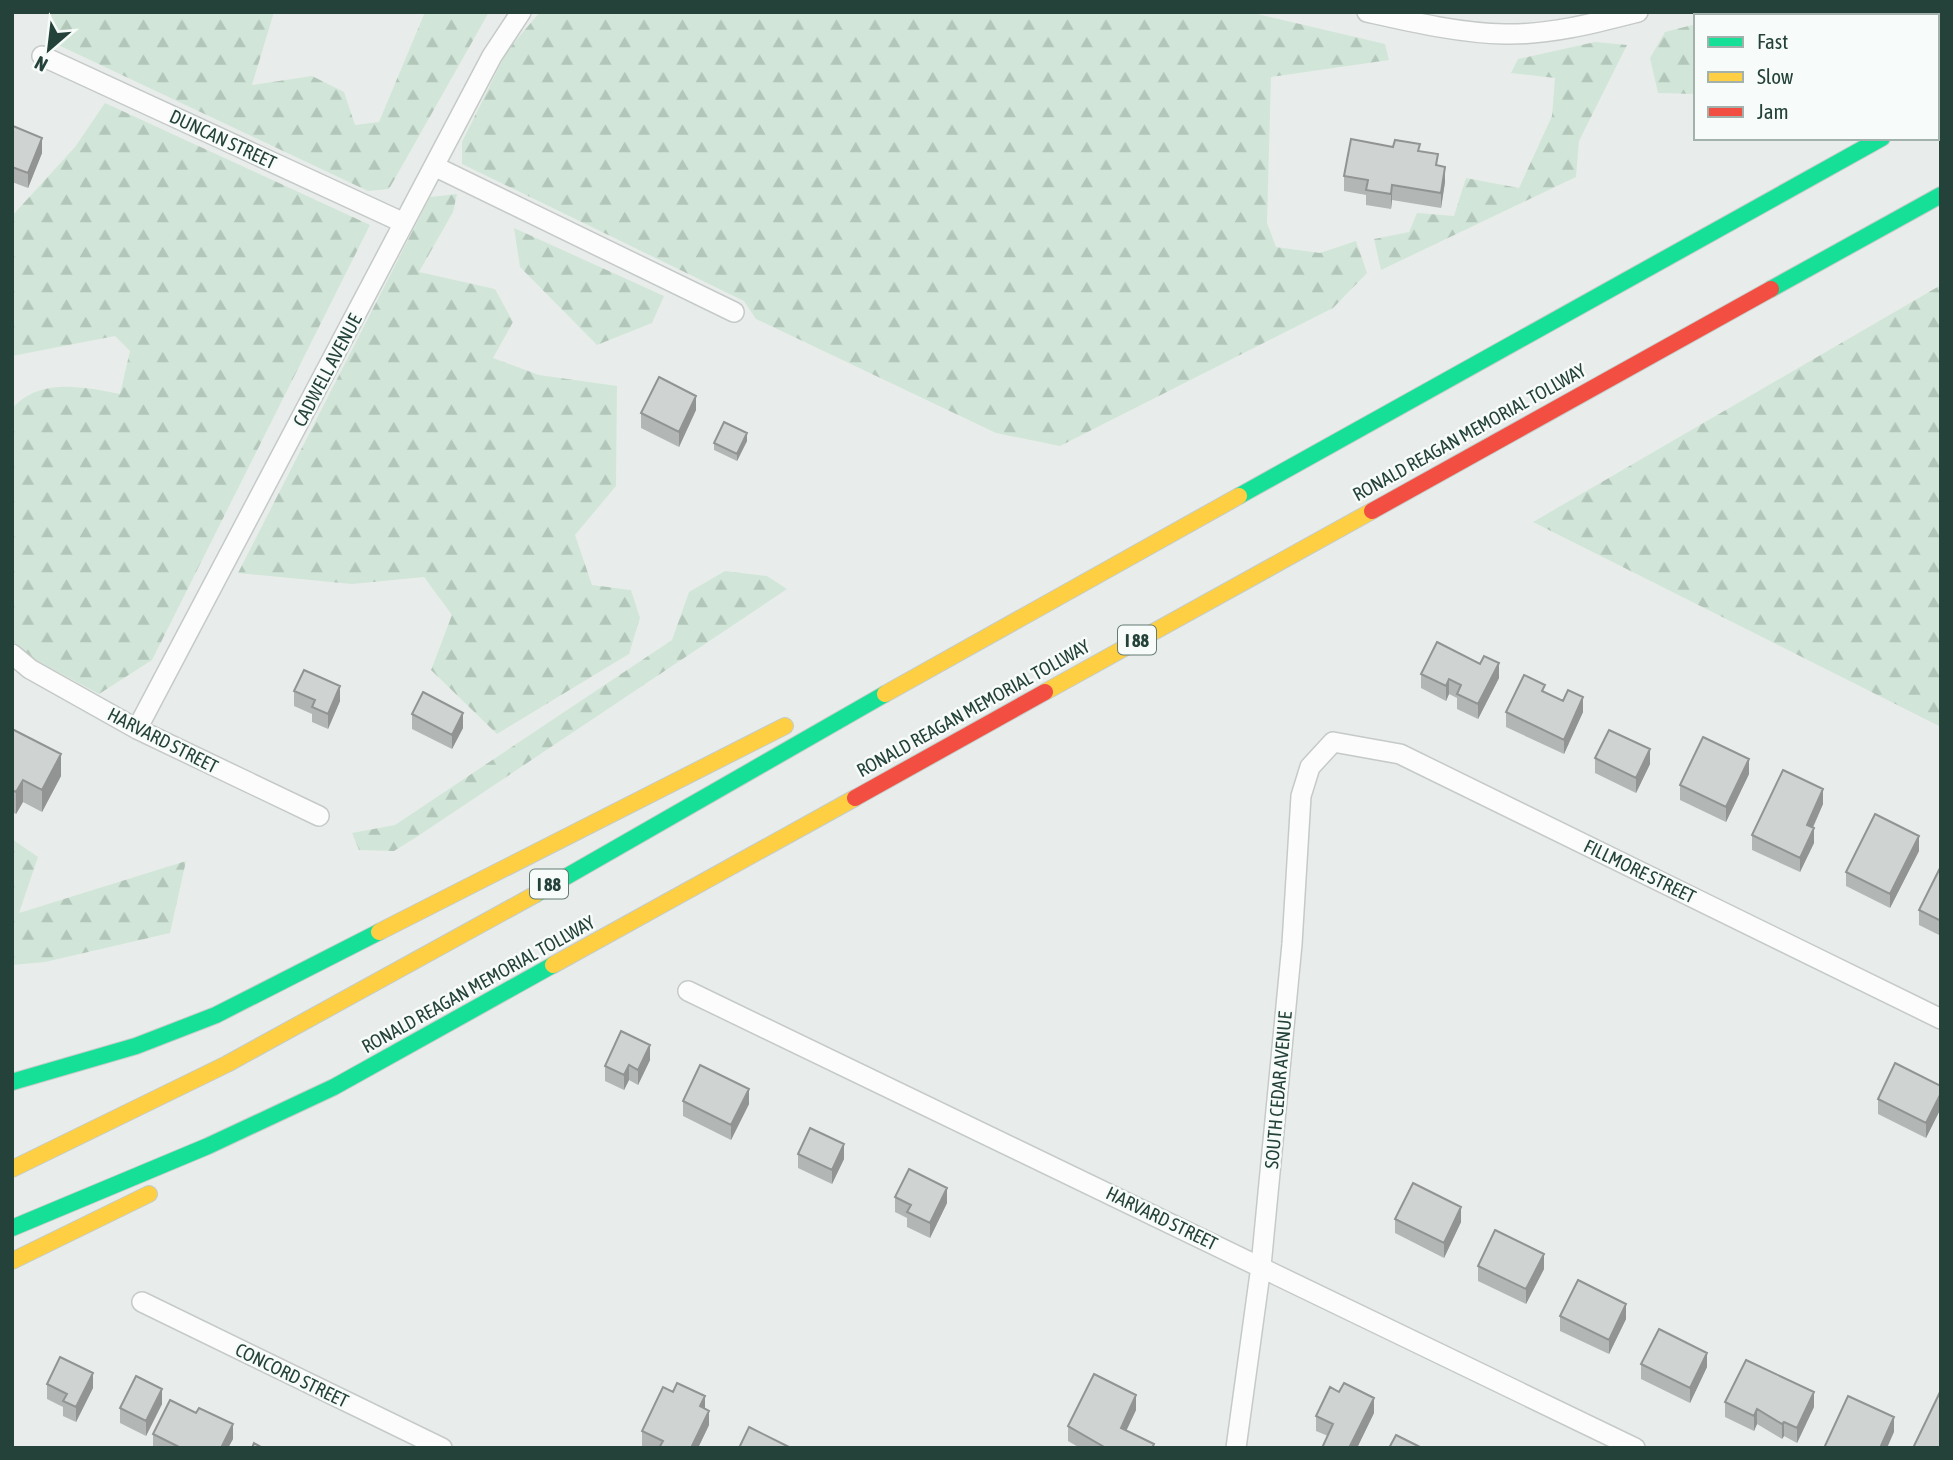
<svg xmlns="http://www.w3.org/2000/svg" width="1953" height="1460" font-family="'Asap Condensed',sans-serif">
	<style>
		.forest { fill: url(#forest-firs) }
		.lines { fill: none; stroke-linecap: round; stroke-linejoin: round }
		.street-casing { stroke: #c5cac8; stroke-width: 22 }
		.fast-casing { stroke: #c3ccc9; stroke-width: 18 }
		.slow-casing { stroke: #c3ccc9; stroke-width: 18 }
		.jam-casing { stroke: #c3ccc9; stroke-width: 18 }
		.street { stroke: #fcfcfc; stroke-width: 19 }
		.fast { stroke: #16e098; stroke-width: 16 }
		.slow { stroke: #ffcf43; stroke-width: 16 }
		.jam { stroke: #f24e42; stroke-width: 16 }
		.wall { fill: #b2b6b5 }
		.shaded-wall { fill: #919493 }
		.building { fill: #cfd4d2; stroke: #919493; stroke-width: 2 }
		.labels { text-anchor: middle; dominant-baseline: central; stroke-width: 5; stroke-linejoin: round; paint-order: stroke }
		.shield { fill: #f7fbf9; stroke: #637a73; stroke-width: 2 }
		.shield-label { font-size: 18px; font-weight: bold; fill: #24423a }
		.street-label { font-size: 19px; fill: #24423a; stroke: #f7fbf9 }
	</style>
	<defs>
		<pattern id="forest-firs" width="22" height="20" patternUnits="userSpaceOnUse" patternTransform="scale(1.75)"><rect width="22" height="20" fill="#d1e6d8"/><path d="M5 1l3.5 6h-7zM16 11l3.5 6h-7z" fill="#b3c6ba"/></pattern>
	</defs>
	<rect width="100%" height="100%" fill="#e8edeb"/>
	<path class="forest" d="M51 12H274L252 85 312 76 344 92 355 125 379 122 425 12H489L389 189 368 191 54 43Z
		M540 12H1249L1385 44 1389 60 1271 77 1267 223 1276 247 1320 253 1356 241 1367 273 1333 308 1060 446 996 433 756 319 744 301 462 164V142L507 51Z
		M1739 12H1865L1864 16H1726Z
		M1696 24V94L1658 93 1650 58 1665 32Z
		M1595 42 1627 45 1579 141 1576 177 1381 270 1374 239 1409 232 1417 213 1454 216 1466 178 1519 188 1552 116 1555 78 1511 73 1518 59Z
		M105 103 370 225 152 660 99 694 30 657 12 641V409C39 377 84 387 120 394L130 351 115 336 12 356V216L75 147Z
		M457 194 453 212 419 272 495 289 513 322 493 358 539 375 617 386 616 486 575 535 592 585 631 590 640 618 629 654 497 734 431 670 452 615 424 577 352 584 238 573 430 197Z
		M514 228 664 296 652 323 597 345 520 267Z
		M1941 285V727L1533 522Z
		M725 571 767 576 787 589 415 838 394 851 359 850 352 833 395 825 672 640 689 592Z
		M12 839 38 857 19 913 186 861 170 933 45 962 12 965Z"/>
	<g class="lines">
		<defs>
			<path id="street" d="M1367 12C1412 22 1459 33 1505 34 1550 35 1595 23 1638 12
				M42 56 404 223
				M434 166 734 312
				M12 654 30 669 137 729 319 816
				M137 729 492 56 521 12
				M688 991 1635 1448
				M142 1302 442 1448
				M1236 1448 1261 1266 1292 944 1301 796 1310 767 1333 742 1400 754 1941 1019"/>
			<path id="fast" d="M1771 289 1941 195
				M1239 496 1882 138
				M536 894 885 694
				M12 1082 136 1046 216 1015 379 932
				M12 1228 208 1146 334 1087 553 965"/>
			<path id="slow" d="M1937 107 1941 105
				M1045 692 1372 511
				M885 694 1239 496
				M379 932 785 726
				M553 965 855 798
				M12 1169 227 1064 536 894
				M12 1261 149 1194"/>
			<path id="jam" d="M1372 511 1771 289
				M855 798 1045 692"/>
		</defs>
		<use href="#street" class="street-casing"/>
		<use href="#fast" class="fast-casing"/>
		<use href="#slow" class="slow-casing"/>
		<use href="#jam" class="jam-casing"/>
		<use href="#street" class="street"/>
		<use href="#fast" class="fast"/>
		<use href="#slow" class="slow"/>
		<use href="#jam" class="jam"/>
	</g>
	<path class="wall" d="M12 129 42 153 28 188 12 182Z
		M1420 151 1438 166 1445 182 1441 208 1392 200 1391 209 1366 205V195L1344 191V176Z
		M696 410 679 447 641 428V413Z
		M747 441 737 461 714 450V443Z
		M1421 674 1499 678 1478 719 1457 709V698L1449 694 1446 701 1421 688Z
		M294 691 340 701 328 729 312 722V714L294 706Z
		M1545 693 1583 712 1564 754 1506 727V712Z
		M412 714 463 728 452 749 412 729Z
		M12 729 61 776 42 812 23 802 16 814 12 812Z
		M1595 758 1650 764 1636 793 1595 773Z
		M1749 774 1726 822 1680 800V785Z
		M1823 804 1813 828 1814 843 1800 872 1752 850V835Z
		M1919 851 1890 908 1846 886V872Z
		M1941 866V936L1919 925V910Z
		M650 1060 638 1085 629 1080 624 1090 605 1081V1066Z
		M1941 1086V1108L1926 1138 1878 1114V1099Z
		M683 1101 749 1104 731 1140 683 1116Z
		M798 1154 844 1159 832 1184 798 1168Z
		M895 1197 947 1203 930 1238 907 1227V1218L895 1212Z
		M1395 1219 1461 1222 1444 1258 1395 1233Z
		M1478 1266 1544 1269 1526 1304 1478 1281Z
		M1560 1316 1626 1319 1609 1354 1560 1331Z
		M1641 1364 1707 1367 1690 1403 1641 1379Z
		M47 1384 93 1388 76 1422 63 1416V1407L47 1399Z
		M1725 1402 1814 1407 1797 1443 1784 1436 1782 1439 1757 1424 1754 1431 1725 1417Z
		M162 1404 146 1436 120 1423V1408Z
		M705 1408 709 1425 698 1448H646L642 1446V1431Z
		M1136 1410 1126 1431 1154 1448H1080L1068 1441V1426Z
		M1374 1413 1357 1448H1322L1328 1436 1316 1431V1416Z
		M153 1434 233 1439 228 1448H153Z"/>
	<path class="shaded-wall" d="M42 138V153L28 188V173Z
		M1445 167V182L1441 208V193Z
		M1392 185V200L1391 209V194Z
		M696 396V410L679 447V432Z
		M747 433V441L737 461V454Z
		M1499 663V678L1478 719V704Z
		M1449 679V694L1446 701V686Z
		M340 686V701L328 729V714Z
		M1583 697V712L1564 754V740Z
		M463 713V728L452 749V735Z
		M1650 749V764L1636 793V778Z
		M61 754V776L42 812V790Z
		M1749 759V774L1726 822V807Z
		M23 780V802L16 814V792Z
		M1823 789V804L1807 840V825Z
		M1814 828V843L1800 872V858Z
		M1919 836V851L1890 908V894Z
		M650 1045V1060L638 1085V1070Z
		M629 1065V1080L624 1090V1075Z
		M749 1089V1104L731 1140V1125Z
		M1941 1093V1108L1926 1138V1123Z
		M844 1144V1159L832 1184V1170Z
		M947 1188V1203L930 1238V1223Z
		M1461 1207V1222L1444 1258V1243Z
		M1544 1254V1269L1526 1304V1289Z
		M1626 1304V1319L1609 1354V1340Z
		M1707 1353V1367L1690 1403V1388Z
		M93 1373V1388L76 1422V1407Z
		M162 1389V1404L146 1436V1421Z
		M1814 1392V1407L1797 1443V1428Z
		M1136 1395V1410L1121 1442V1428Z
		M705 1396V1411L700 1406Z
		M1374 1398V1413L1357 1448H1349Z
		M1757 1409V1424L1754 1431V1416Z
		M709 1411V1425L698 1448H691Z
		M1894 1417V1432L1887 1448H1880Z
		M1784 1422V1436L1782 1439V1424Z
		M233 1424V1439L228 1448H221Z"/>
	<path class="building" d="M13 126 42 138 28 173 12 167V129Z
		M1351 139 1393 147 1395 140 1420 144 1418 151 1438 154 1436 165 1445 167 1441 193 1392 185 1391 194 1366 190 1368 180 1344 176Z
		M659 377 696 396 679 432 641 413Z
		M724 422 747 433 737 454 714 443Z
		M1437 642 1480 664 1484 656 1499 663 1478 704 1457 694 1461 685 1449 679 1446 686 1421 674Z
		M304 670 340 686 328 714 312 707 315 700 294 691Z
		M1524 675 1545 685 1542 691 1563 701 1568 690 1583 697 1564 740 1506 712Z
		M423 692 463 713 452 735 412 714Z
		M12 729 61 754 42 790 23 780 16 792 12 790Z
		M1609 730 1650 749 1636 778 1595 758Z
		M1703 737 1749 759 1726 807 1680 785Z
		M1783 770 1823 789 1807 825 1814 828 1800 858 1752 835Z
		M1875 814 1919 836 1890 894 1846 872Z
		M1941 866V921L1919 910Z
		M621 1031 650 1045 638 1070 629 1065 624 1075 605 1066Z
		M1895 1063 1941 1086V1093L1926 1123 1878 1099Z
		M700 1065 749 1089 731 1125 683 1101Z
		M810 1128 844 1144 832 1170 798 1154Z
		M909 1169 947 1188 930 1223 907 1212 911 1205 895 1197Z
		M1413 1183 1461 1207 1444 1243 1395 1219Z
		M1495 1230 1544 1254 1526 1289 1478 1266Z
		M1578 1280 1626 1304 1609 1340 1560 1316Z
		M1659 1329 1707 1353 1690 1388 1641 1364Z
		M60 1357 93 1373 76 1407 63 1401 67 1394 47 1384Z
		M1746 1360 1814 1392 1797 1428 1784 1422 1782 1424 1757 1409 1754 1416 1725 1402Z
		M1094 1374 1136 1395 1121 1428 1154 1444 1152 1448H1106L1068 1426Z
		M136 1376 162 1389 146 1421 120 1408Z
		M677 1383 705 1396 700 1406 709 1411 691 1448H659L663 1441 642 1431 663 1387 673 1392Z
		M1344 1383 1374 1398 1349 1448H1322L1333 1424 1316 1416 1330 1387 1339 1392Z
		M1941 1390V1448H1913Z
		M1848 1396 1894 1417 1880 1448H1824Z
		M170 1400 196 1413 199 1408 233 1424 221 1448H181L153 1434Z
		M749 1427 791 1448H739Z
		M1396 1435 1422 1448H1389Z
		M254 1443 263 1448H252Z"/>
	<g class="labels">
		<g class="shield">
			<rect x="1118" y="625.5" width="38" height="29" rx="5"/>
			<rect x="530" y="869.5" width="38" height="29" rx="5"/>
		</g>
		<g class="shield-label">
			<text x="1137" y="640">I 88</text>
			<text x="549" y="884">I 88</text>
		</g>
		<g class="street-label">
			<text transform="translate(223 139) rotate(25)">DUNCAN STREET</text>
			<text transform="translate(327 370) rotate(-62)">CADWELL AVENUE</text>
			<text transform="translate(1469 432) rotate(-29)">RONALD REAGAN MEMORIAL TOLLWAY</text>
			<text transform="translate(973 708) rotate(-29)">RONALD REAGAN MEMORIAL TOLLWAY</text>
			<text transform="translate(163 740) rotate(27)">HARVARD STREET</text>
			<text transform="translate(1640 871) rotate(26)">FILLMORE STREET</text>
			<text transform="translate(478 984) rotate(-29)">RONALD REAGAN MEMORIAL TOLLWAY</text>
			<text transform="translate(1278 1090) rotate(-85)">SOUTH CEDAR AVENUE</text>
			<text transform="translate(1162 1218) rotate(26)">HARVARD STREET</text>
			<text transform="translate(292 1375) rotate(26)">CONCORD STREET</text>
		</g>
	</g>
	<rect width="1953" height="1460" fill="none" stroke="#24423a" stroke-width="28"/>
	<rect x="1694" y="14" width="245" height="126" fill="#f7fbf9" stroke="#a3b1ad" stroke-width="2"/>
	<rect x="1708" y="37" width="35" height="10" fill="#16e098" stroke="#a3b1ad" stroke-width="2"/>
	<text x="1757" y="49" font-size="21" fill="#24423a">Fast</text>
	<rect x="1708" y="72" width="35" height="10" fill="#ffcf43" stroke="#a3b1ad" stroke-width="2"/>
	<text x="1757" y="84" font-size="21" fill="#24423a">Slow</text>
	<rect x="1708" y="107" width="35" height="10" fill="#f24e42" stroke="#a3b1ad" stroke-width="2"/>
	<text x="1757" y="119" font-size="21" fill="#24423a">Jam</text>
	<g transform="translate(49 49) rotate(208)" stroke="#f7fbf9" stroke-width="5" paint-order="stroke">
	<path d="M0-5L12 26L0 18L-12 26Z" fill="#24423a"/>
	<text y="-10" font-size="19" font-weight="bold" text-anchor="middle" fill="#24423a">N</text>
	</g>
</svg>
